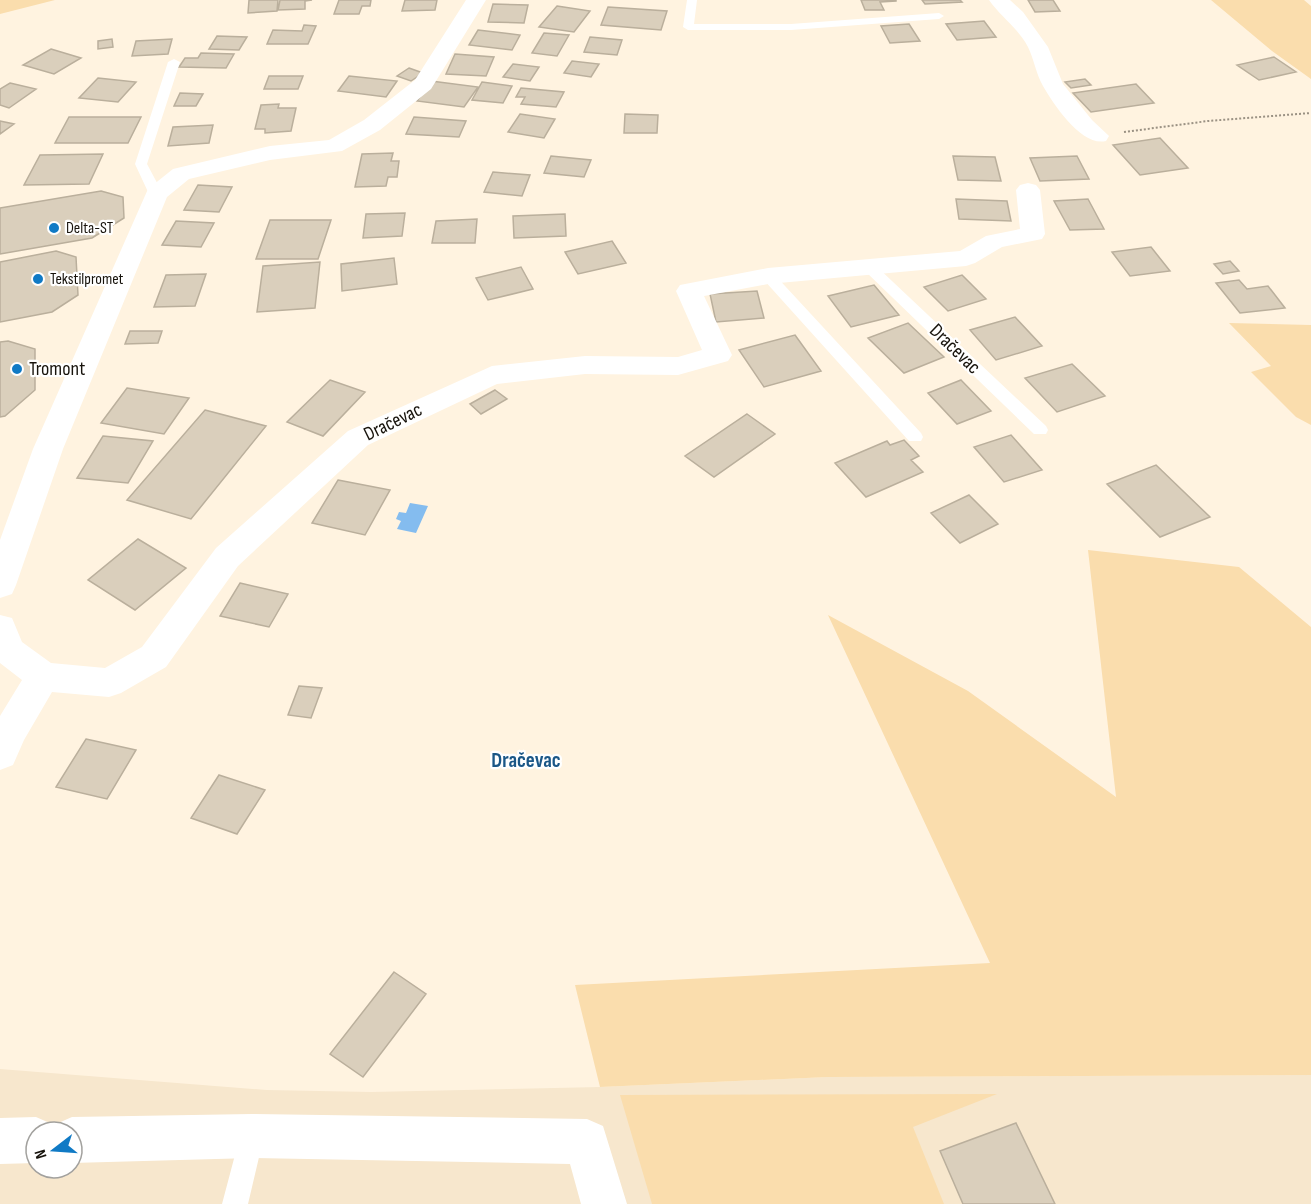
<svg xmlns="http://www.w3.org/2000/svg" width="1311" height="1204" font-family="'Sofia Sans Condensed',sans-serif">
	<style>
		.built { fill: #f7e7cd; fill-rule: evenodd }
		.green { fill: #faddad }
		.water { fill: #84bcef }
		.building { fill: #dacfbc; stroke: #baaf9c; stroke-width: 1.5 }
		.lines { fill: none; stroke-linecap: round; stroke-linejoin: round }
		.path { stroke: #9a9183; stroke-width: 2; stroke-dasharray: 2 2; stroke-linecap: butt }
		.service { fill: #fff; fill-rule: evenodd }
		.minor { fill: #fff; fill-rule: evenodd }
		.poi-dot { fill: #107ac5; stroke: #fff; stroke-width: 2 }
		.labels { text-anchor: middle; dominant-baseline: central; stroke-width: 4.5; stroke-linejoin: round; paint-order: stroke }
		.far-poi-label { font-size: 16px; fill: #17130c; stroke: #fff; text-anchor: start }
		.street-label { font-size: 20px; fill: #17130c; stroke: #fff }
		.poi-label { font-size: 20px; fill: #17130c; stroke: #fff; text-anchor: start }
		.neighbourhood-label { font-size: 21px; font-weight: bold; fill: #1b5787; stroke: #fff }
	</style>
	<rect width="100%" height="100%" fill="#fff3e0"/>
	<path class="built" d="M0 1069 267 1090 371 1092 600 1087 828 1077 1311 1075V1204H0ZM36 1132H72V1168H36Z"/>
	<path class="green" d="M0 0H55L0 14Z
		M1211 0H1304L1311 6V79L1272 51Z
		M1229 323 1311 325V425L1296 417 1251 372 1271 366Z
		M1088 550 1239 567 1311 627V1075L828 1077 600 1087 575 985 990 963 828 615 968 691 1116 797Z
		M997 1094 913 1127 944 1204H652L620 1095Z"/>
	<path class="water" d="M410 503 428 506 416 533 397 529 401 521 396 519 399 512 406 513Z"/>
	<path class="building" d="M249 0H278L277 11 248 13Z
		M280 0H312L305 1V9L278 10Z
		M339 0H371L370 6H362L359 14H334Z
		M405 0H437L435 10 402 11Z
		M861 0H896V1L880 2 884 10H865Z
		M922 0H960L962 2 925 4Z
		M1028 0H1053L1060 11 1035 12Z
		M493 4 528 5 524 23 488 22Z
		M557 6 590 11 574 32 539 27Z
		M608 7 667 11 661 30 601 25Z
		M984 21 996 37 957 40 946 24Z
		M909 24 920 41 890 43 881 26Z
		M304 25 316 26 308 44H267L273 30 302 31Z
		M478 30 520 35 512 50 469 45Z
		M544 33 569 35 557 56 532 53Z
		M217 36 247 37 239 50 209 49Z
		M590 37 622 40 617 55 584 52Z
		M112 39 113 47 98 49V41Z
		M172 39 168 54 132 56 136 41Z
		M51 49 81 58 54 74 23 65Z
		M201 53 234 54 226 68 179 67 185 58H198Z
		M455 54 494 57 486 76 446 74Z
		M1274 57 1296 72 1259 80 1237 65Z
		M572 61 599 64 591 77 564 73Z
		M513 64 539 67 530 81 503 77Z
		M409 68 423 73 411 81 397 76Z
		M269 76H303L298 89H264Z
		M349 76 397 81 386 97 338 91Z
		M98 78 136 82 118 102 79 98Z
		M1085 79 1091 85 1071 88 1065 82Z
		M431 81 478 87 464 107 417 101Z
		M482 82 512 86 503 103 472 100Z
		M10 83 36 89 9 108 0 105V89Z
		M1136 84 1154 103 1091 112 1073 93Z
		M521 88 564 92 556 107 521 104 525 97H516Z
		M180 93 203 94 196 106H174Z
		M279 104 278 108H296L291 131 265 133V129H255L261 105Z
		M520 114 555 119 544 138 508 132Z
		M625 114 658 115 657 133H624Z
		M69 117H141L128 143H55Z
		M414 117 466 121 459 137 406 134Z
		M0 121 14 124 0 134Z
		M213 125 209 143 168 146 173 127Z
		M1160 138 1188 168 1140 175 1113 145Z
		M393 153 391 161H399L397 177H388L386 186 355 187 362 154Z
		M103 154 89 184 24 185 40 155Z
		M551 156 591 160 584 177 544 173Z
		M953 156 995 157 1001 181 958 180Z
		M1077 156 1089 179 1040 181 1030 158Z
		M493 172 530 175 522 196 484 192Z
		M198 185 232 187 219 212 184 210Z
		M101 191 123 197 124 218 92 238 0 254V208Z
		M956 199 1007 201 1011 221 959 219Z
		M1088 199 1104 229 1070 230 1054 201Z
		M405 213 402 236 363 238 366 214Z
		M565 214 566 236 514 238 513 216Z
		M477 219 475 243H432L436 221Z
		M270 220H331L318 259H256Z
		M176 221 214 223 201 247 162 245Z
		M612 241 626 263 578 274 565 252Z
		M1151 247 1170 271 1130 276 1112 252Z
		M56 251 76 257 78 295 52 312 0 322V262Z
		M394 258 397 284 342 291 341 264Z
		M1230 261 1239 271 1223 274 1214 264Z
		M320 262 315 308 257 312 263 266Z
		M521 267 533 289 488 300 476 278Z
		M206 274 195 306 154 307 166 275Z
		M962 275 986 299 948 311 924 287Z
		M1239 280 1247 289 1268 286 1285 308 1240 313 1216 283Z
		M874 285 899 315 851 327 828 296Z
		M757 291 764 318 716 322 710 294Z
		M1015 317 1042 346 996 360 970 330Z
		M908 323 944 357 904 373 868 338Z
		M130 331H162L158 343 125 344Z
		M795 335 821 371 764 387 739 350Z
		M8 341 35 349V390L5 416 0 417V342Z
		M1072 364 1105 396 1057 412 1025 378Z
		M330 380 365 392 323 436 287 422Z
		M961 380 991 411 957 424 928 393Z
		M127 388 189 398 164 434 101 423Z
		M495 390 507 399 481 414 470 404Z
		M205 410 266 426 191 519 127 500Z
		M747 414 775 434 714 477 685 456Z
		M1011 435 1042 470 1004 482 974 447Z
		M103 436 153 441 128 483 77 478Z
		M904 440 919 456 911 460 923 472 866 497 835 463 887 441 890 445Z
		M1156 465 1210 517 1160 537 1107 484Z
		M338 480 390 490 365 535 312 523Z
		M969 495 998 524 960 543 931 513Z
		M138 539 186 568 135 610 88 580Z
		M240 583 288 594 269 627 220 616Z
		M299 686 322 688 311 718 288 715Z
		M86 739 136 750 107 799 56 787Z
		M219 775 265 790 237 834 191 818Z
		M394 972 426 994 363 1077 330 1054Z
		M1016 1123 1055 1204H963L940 1151Z"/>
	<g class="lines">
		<path class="path" d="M1124 132 1208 121 1311 113"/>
		<path class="service" d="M687 0H697L694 24H791L939 13 944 16 939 19 791 30H688L683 27Z
			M174 59 180 62 147 164 163 194 156 198 149 194 135 164 168 62Z
			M870 264 875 265 1046 426 1048 430 1046 434H1034L865 271 863 268 865 265Z
			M768 272 773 273 921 433 923 437 921 441H909L763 279 761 276Z
			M252 1124 261 1127 264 1136 248 1204H222L240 1136 243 1127Z"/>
		<path class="minor" d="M466 0H486L431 89 380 130 342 151 270 160 189 179 167 197 63 449 16 585 12 594 0 598V540L33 449 148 189 173 169 270 146 329 140 364 120 415 80Z
			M989 0H1010L1023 12 1048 47 1063 84 1092 120 1109 136 1106 141C1082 147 1054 105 1043 86 1036 74 1034 59 1028 47 1018 28 1001 17 989 0Z
			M1028 183 1036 185 1040 190 1045 234 1042 239 1002 247 975 263 966 266 768 284 704 296 732 355 728 361 678 375 585 374 497 384 368 445 238 566 166 667 121 693 109 697 52 692 24 740 13 765 0 770V716L22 680 0 663V615L12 618 22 642 51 663 105 668 142 647 216 548 348 431 492 366 585 356 678 357 702 350 676 291 680 285 768 268 960 251 986 236 1020 229 1016 190 1020 185Z
			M252 1114 587 1119 603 1126 627 1204H581L570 1164 252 1158 72 1163V1132H36V1163L0 1164V1118L36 1117 52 1124 54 1129 56 1124 72 1117Z"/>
	</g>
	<g class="poi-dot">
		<circle cx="54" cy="228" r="6"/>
		<circle cx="38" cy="279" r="6"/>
		<circle cx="17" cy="369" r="6"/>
	</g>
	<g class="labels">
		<g class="far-poi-label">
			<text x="66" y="228">Delta-ST</text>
			<text x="50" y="279">Tekstilpromet</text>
		</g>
		<g class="street-label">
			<text transform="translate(955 349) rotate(44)">Dračevac</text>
			<text transform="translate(393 422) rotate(-26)">Dračevac</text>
		</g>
		<g class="poi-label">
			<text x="29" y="369">Tromont</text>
		</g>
		<g class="neighbourhood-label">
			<text x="526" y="760">Dračevac</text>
		</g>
	</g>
	<g transform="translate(54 1150) rotate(253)"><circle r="28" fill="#ffffff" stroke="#a2a19e" stroke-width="1.5"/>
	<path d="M0-4.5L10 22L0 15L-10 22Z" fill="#107ac5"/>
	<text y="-9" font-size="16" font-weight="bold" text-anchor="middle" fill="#17130c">N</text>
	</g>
</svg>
